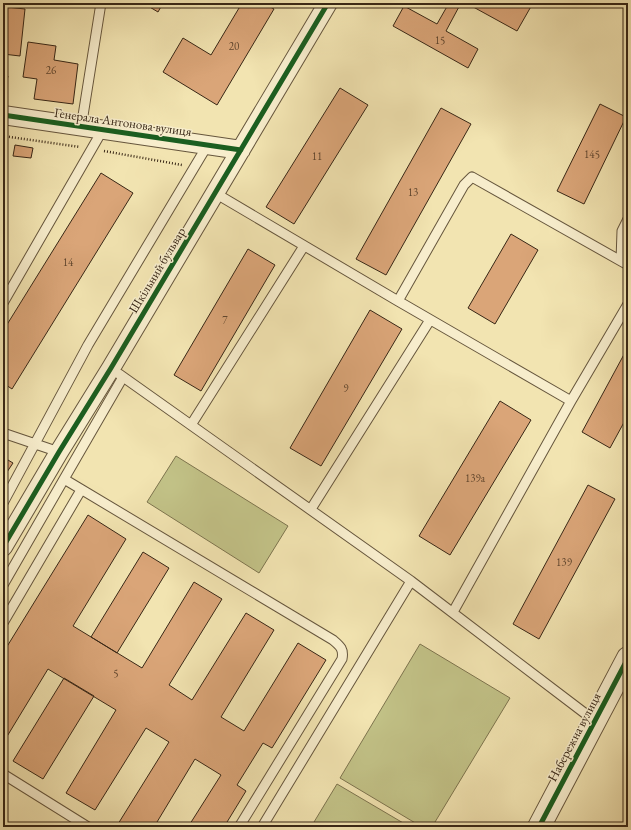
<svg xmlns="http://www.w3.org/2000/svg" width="631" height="830" font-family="'EB Garamond',serif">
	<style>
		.green { fill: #c2c287; stroke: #7d744e }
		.building { fill: #daa578; stroke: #382716 }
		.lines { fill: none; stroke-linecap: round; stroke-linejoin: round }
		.service-casing { stroke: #66563d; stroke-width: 11 }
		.minor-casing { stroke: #66563d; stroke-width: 20 }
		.tertiary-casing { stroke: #66563d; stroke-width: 24 }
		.path { stroke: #382716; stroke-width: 2.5; stroke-dasharray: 1 2; stroke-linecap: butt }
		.service { stroke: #f7edcc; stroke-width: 9 }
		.minor { stroke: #f7edcc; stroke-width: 18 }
		.tertiary { stroke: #f7edcc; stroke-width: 22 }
		.cycleway-casing { stroke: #f7edcc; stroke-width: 8 }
		.cycleway { stroke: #1b5e20; stroke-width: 5 }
		.labels { text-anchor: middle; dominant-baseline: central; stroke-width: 3; stroke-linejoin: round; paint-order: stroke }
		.number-label { font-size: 11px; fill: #60462e }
		.street-label { font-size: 13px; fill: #382716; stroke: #f7edcc }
	</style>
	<rect width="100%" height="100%" fill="#f2e4b1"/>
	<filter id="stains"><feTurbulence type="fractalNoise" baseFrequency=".005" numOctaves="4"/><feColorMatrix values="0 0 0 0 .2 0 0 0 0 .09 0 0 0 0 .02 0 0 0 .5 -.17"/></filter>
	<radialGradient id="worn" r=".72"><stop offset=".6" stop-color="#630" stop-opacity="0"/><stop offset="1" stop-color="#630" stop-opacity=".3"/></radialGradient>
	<path class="green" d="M176 456 288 526 259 573 147 502Z
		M420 644 510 698 432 827H422L340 778Z
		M337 784 410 827H311Z"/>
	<path class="building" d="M143 3H163L158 12Z
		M242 3H263L274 9 217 105 163 72 183 38 211 55Z
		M449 3H461L446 31 478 49 468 68 393 26 404 6 437 24Z
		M466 3H533L517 31Z
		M7 7 25 9 20 56 3 54Z
		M28 42 56 46 54 60 78 64 73 104 34 99 37 79 23 77Z
		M3 75 8 76 4 94H3Z
		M340 88 368 105 294 224 266 207Z
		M600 104 626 117 584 204 557 191Z
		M441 108 471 124 386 275 356 259Z
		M15 145 33 148 31 158 13 156Z
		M101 173 133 193 12 389 3 383V331Z
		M511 234 538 250 495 324 468 308Z
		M248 249 275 265 201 391 174 375Z
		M370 310 402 329 321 466 290 448Z
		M628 347V415L610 448 582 432Z
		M500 401 531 420 450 555 419 536Z
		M3 457 13 463 3 478Z
		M588 485 615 499 539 639 513 624Z
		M88 515 126 539 73 626 142 668 194 582 222 599 169 685 192 700 246 613 274 630 221 717 244 731 298 643 326 660 272 748 263 743 237 785 246 791 224 827H188L221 775 195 759 154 827H124L118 824 169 742 146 728 95 810 66 793 116 710 48 669 3 743V653Z
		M143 552 169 568 117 653 91 637Z
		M64 678 94 696 43 779 13 761Z"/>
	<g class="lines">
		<defs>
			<path id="service" d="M81 128 101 3
				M215 193 398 301 571 401
				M621 261 622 231 628 219
				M398 301 464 185 472 177 628 265
				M3 303 102 131
				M119 374 411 581 595 721
				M123 377 64 479 333 640C340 646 344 649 342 659L239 827
				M191 425 304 246
				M3 433 59 452
				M3 503 88 345 207 146
				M311 509 430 320
				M3 585 64 479
				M453 612 571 401 628 304
				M3 623 81 490
				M3 774 88 827
				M262 827 411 581"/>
			<path id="minor" d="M3 115 241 150
				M3 547 59 452 111 368 328 3"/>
			<path id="tertiary" d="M539 827 628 658"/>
		</defs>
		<use href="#service" class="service-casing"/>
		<use href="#minor" class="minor-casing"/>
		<use href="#tertiary" class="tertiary-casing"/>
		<path class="path" d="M3 136 80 147
			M104 151 182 165"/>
		<use href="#service" class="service"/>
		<use href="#minor" class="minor"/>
		<use href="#tertiary" class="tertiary"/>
		<defs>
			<path id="cycleway" d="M3 115 241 150
				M3 547 59 452 111 368 328 3
				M539 827 628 658"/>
		</defs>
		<use href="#cycleway" class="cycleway-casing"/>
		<use href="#cycleway" class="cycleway"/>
	</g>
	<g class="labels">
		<g class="number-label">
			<text x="440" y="40">15</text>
			<text x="234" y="46">20</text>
			<text x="51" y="70">26</text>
			<text x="592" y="154">145</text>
			<text x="317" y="156">11</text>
			<text x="413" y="192">13</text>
			<text x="68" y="262">14</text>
			<text x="225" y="320">7</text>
			<text x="346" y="388">9</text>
			<text x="475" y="478">139а</text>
			<text x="564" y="562">139</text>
			<text x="116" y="673">5</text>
		</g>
		<g class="street-label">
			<text transform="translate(123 122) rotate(8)">Генерала Антонова вулиця</text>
			<text transform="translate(157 270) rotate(-59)">Шкільний бульвар</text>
			<text transform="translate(574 737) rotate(-62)">Набережна вулиця</text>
		</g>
	</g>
	<rect width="631" height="830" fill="none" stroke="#f2e4b1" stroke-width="16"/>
	<rect x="4" y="4" width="623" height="822" fill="none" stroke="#382716" stroke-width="2"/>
	<rect x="8" y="8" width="615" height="814" fill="none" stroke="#382716"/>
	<rect width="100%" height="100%" filter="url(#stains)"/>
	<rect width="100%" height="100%" fill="url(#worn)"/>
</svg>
